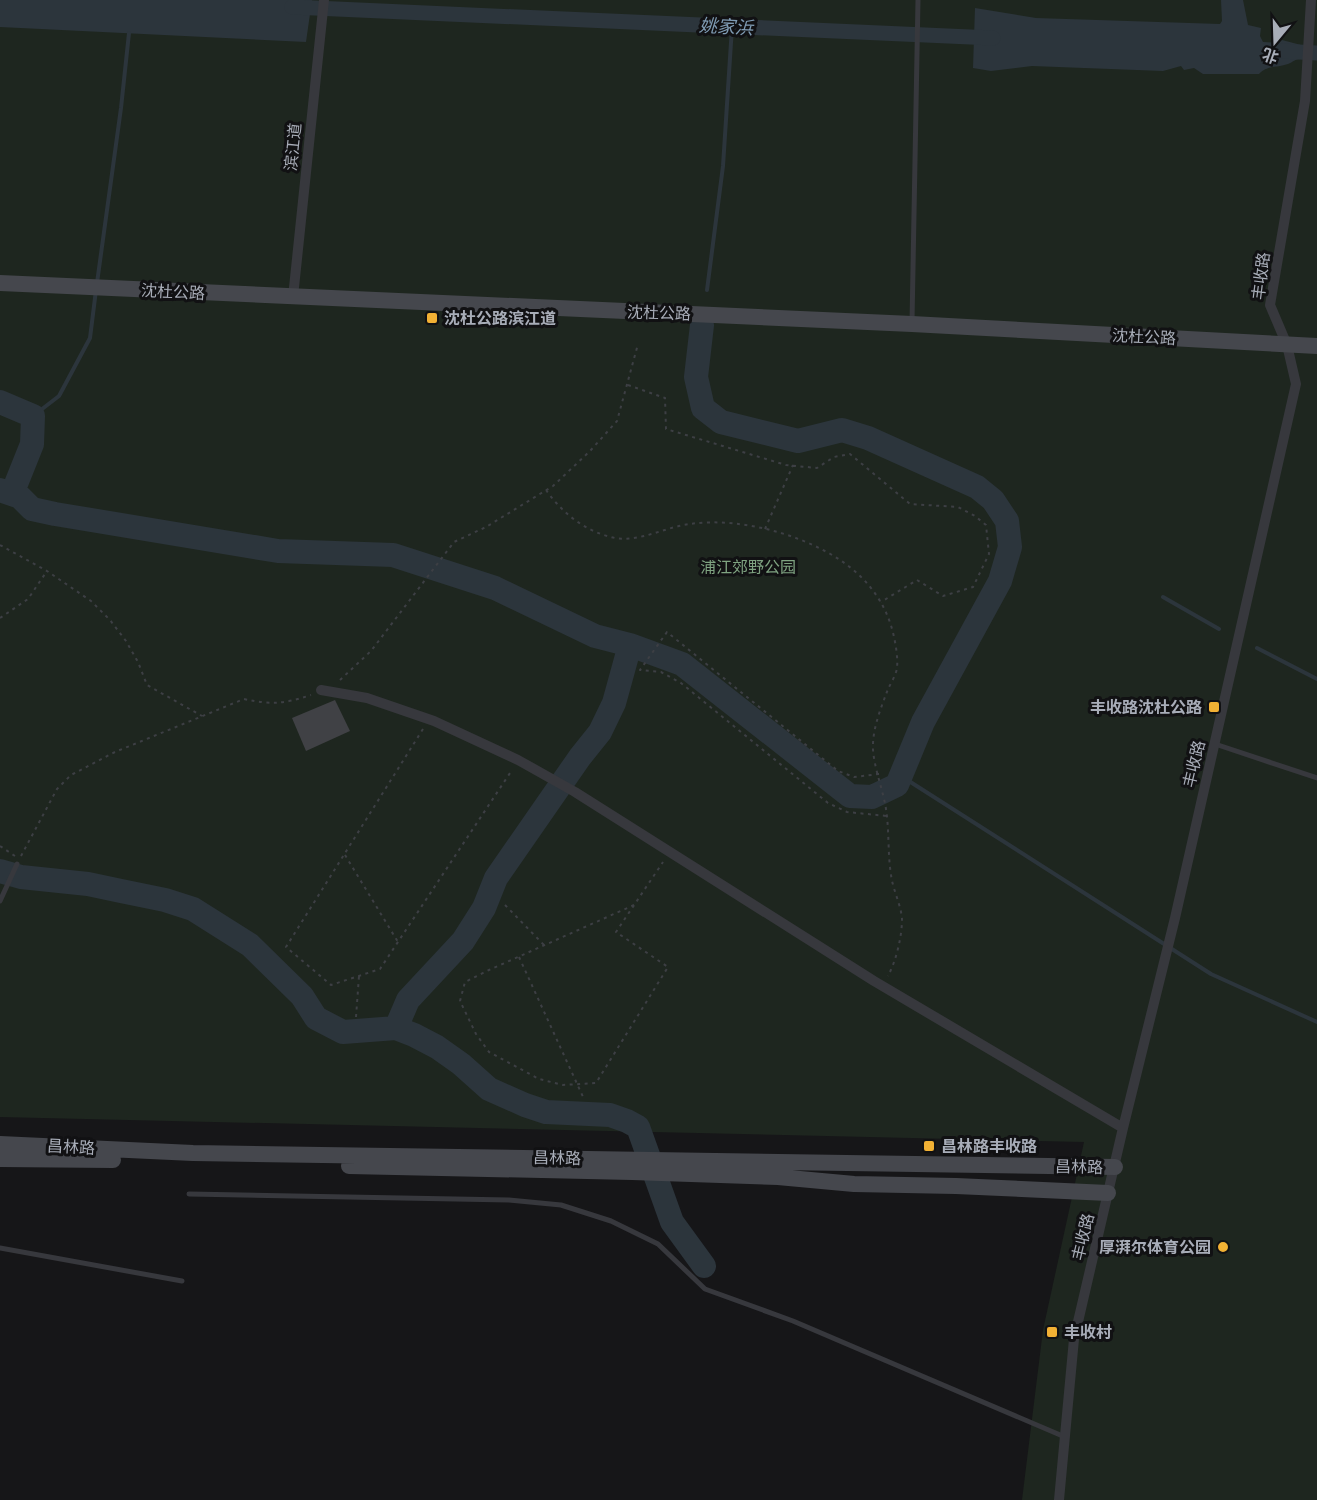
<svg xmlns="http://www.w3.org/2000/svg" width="1317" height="1500" font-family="Helvetica,'Noto Sans SC',sans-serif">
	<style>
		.green { fill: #1e261f }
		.water { fill: #2c353c }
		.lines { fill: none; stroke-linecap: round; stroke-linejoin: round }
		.stream { stroke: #2c353c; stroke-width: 4 }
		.canal { stroke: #2c353c; stroke-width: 15 }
		.river { stroke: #2c353c; stroke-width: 24 }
		.building { fill: #404145 }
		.path { stroke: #3d3f44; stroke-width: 2; stroke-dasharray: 3 4.5; stroke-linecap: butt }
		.lane { stroke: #37383d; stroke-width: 5 }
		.street { stroke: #37383d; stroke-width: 10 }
		.secondary { stroke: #45474d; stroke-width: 16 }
		.poi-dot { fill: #f2b134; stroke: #111113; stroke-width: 2 }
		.labels { text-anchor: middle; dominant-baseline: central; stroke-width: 6; stroke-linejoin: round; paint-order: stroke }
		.street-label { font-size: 16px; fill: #a8adb8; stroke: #111113 }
		.poi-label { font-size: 16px; font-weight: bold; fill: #a8adb8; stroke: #111113; text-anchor: start }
		.park-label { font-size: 16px; fill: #7fa381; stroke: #111113 }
		.water-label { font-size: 18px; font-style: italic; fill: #7f9bb3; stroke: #111113 }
	</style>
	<rect width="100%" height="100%" fill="#161618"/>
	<path class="green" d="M0 0H1317V1500H1022L1043 1330 1084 1142 0 1117Z"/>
	<path class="water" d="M0 0H312L306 42 0 27Z
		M1221 0H1243L1248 25 1261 28 1260 36 1263 42 1279 43 1282 40 1301 45V59C1295 59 1293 62 1288 64 1277 68 1267 65 1259 74H1203L1194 68 1184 70 1181 66 1163 71 1032 66 991 71 973 68 975 8 1036 18 1220 24 1222 21Z"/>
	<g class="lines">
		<path class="stream" d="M97 283 121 108 129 33
			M707 290 723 166 732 27
			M33 416 59 396 90 338 96 290
			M1163 597 1219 629
			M1257 648 1317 679
			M901 776 1211 974 1317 1022"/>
		<path class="canal" d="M292 7 993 38
			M1281 51 1317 53"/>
		<path class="river" d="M0 402 33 416 32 444 12 494
			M0 490 20 497 32 509 55 514 278 551 393 555 495 588 595 636 630 645 682 664 850 796 872 797 897 785 923 722 1000 581 1010 547 1007 521 993 500 977 487 868 438 842 430 798 441 721 422 703 408 696 377 702 325
			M0 871 21 877 88 884 121 891 165 900 193 909 250 945 302 996 316 1018 343 1032 396 1028 414 1035 437 1047 461 1064 489 1089 525 1105 546 1112 610 1115 627 1121 638 1127 672 1222 704 1266
			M396 1028 408 1000 463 941 484 908 496 878 580 757 600 732 614 703 630 645"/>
	</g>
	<path class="building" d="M335 700 350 731 306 751 292 718Z"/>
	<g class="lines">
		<path class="path" d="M628 385 665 398 666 429 786 465 817 468 834 457 850 454 910 504 958 507 975 516 986 525 989 554 973 587 943 596 917 580 881 602
			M546 490C563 514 586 532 615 538 641 542 665 527 690 524 743 516 820 538 859 575 877 592 889 613 894 637 896 646 898 659 897 668 896 675 891 683 888 689 881 708 872 729 873 750 875 773 885 794 887 817 889 836 888 856 891 875 893 890 901 905 902 919 902 937 896 961 888 976
			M765 529 793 465
			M0 545 47 571 91 601 110 620 126 641 138 662 147 685 202 716
			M0 618 28 599 47 571
			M340 680 371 651 454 542 486 527 553 486 590 451 617 421 638 344
			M423 729 286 947 331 985 380 969 512 770
			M879 774 854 777 838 771 667 632 640 670 661 672 681 683 828 803 847 812 887 816
			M0 846 15 856
			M345 855 398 942
			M21 856 57 789 71 775 115 752 244 699C272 705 283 704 311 695
			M505 905 544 945
			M634 905 489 970 465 982 460 1001 476 1034 489 1052 539 1079 563 1085 596 1083 668 967 616 932 663 862
			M519 957 584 1099
			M356 1017 359 976"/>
		<path class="lane" d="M912 322 918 0
			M1215 744 1317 778
			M0 901 17 864
			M189 1194 509 1200 561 1205 611 1221 658 1244 705 1289 793 1321 1065 1437
			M0 1248 182 1281"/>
		<path class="street" d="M293 297 324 0
			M321 690 367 698 434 721 518 760 575 792 874 981 1123 1128
			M1059 1500 1074 1339 1123 1128 1175 918 1296 384 1287 345 1270 305 1305 101 1311 0"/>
		<path class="secondary" d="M0 283 912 324 1317 346
			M0 1144 193 1153 1115 1167
			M0 1159 113 1160
			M349 1166 632 1172 778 1177 854 1184 956 1186 1108 1193"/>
	</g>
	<g class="poi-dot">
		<rect x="426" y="312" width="12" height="12" rx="3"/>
		<rect x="1208" y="701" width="12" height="12" rx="3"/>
		<rect x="923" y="1140" width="12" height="12" rx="3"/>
		<circle cx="1223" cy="1247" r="6"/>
		<rect x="1046" y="1326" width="12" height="12" rx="3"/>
	</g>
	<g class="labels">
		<g class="street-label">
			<text transform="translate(293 147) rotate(-84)">滨江道</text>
			<text transform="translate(1261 276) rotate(-83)">丰收路</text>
			<text transform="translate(173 292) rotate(3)">沈杜公路</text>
			<text transform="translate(659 313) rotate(2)">沈杜公路</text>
			<text transform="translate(1144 337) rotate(3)">沈杜公路</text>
			<text transform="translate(1194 764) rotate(-77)">丰收路</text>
			<text transform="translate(71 1147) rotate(3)">昌林路</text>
			<text transform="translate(557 1158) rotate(1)">昌林路</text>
			<text transform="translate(1079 1167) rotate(1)">昌林路</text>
			<text transform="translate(1083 1237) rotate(-77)">丰收路</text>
		</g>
		<g class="poi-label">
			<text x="444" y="318">沈杜公路滨江道</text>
			<text x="1202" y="707" text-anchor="end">丰收路沈杜公路</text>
			<text x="941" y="1146">昌林路丰收路</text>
			<text x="1211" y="1247" text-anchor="end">厚湃尔体育公园</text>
			<text x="1064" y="1332">丰收村</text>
		</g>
		<g class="park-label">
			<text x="748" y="567">浦江郊野公园</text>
		</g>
		<g class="water-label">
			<text transform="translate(726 27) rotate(3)">姚家浜</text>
		</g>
	</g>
	<g transform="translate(1275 42) rotate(199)" stroke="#111113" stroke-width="4.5" paint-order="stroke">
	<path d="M0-4.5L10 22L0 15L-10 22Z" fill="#a8adb8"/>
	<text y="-9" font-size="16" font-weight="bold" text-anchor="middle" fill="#a8adb8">北</text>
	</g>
</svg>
